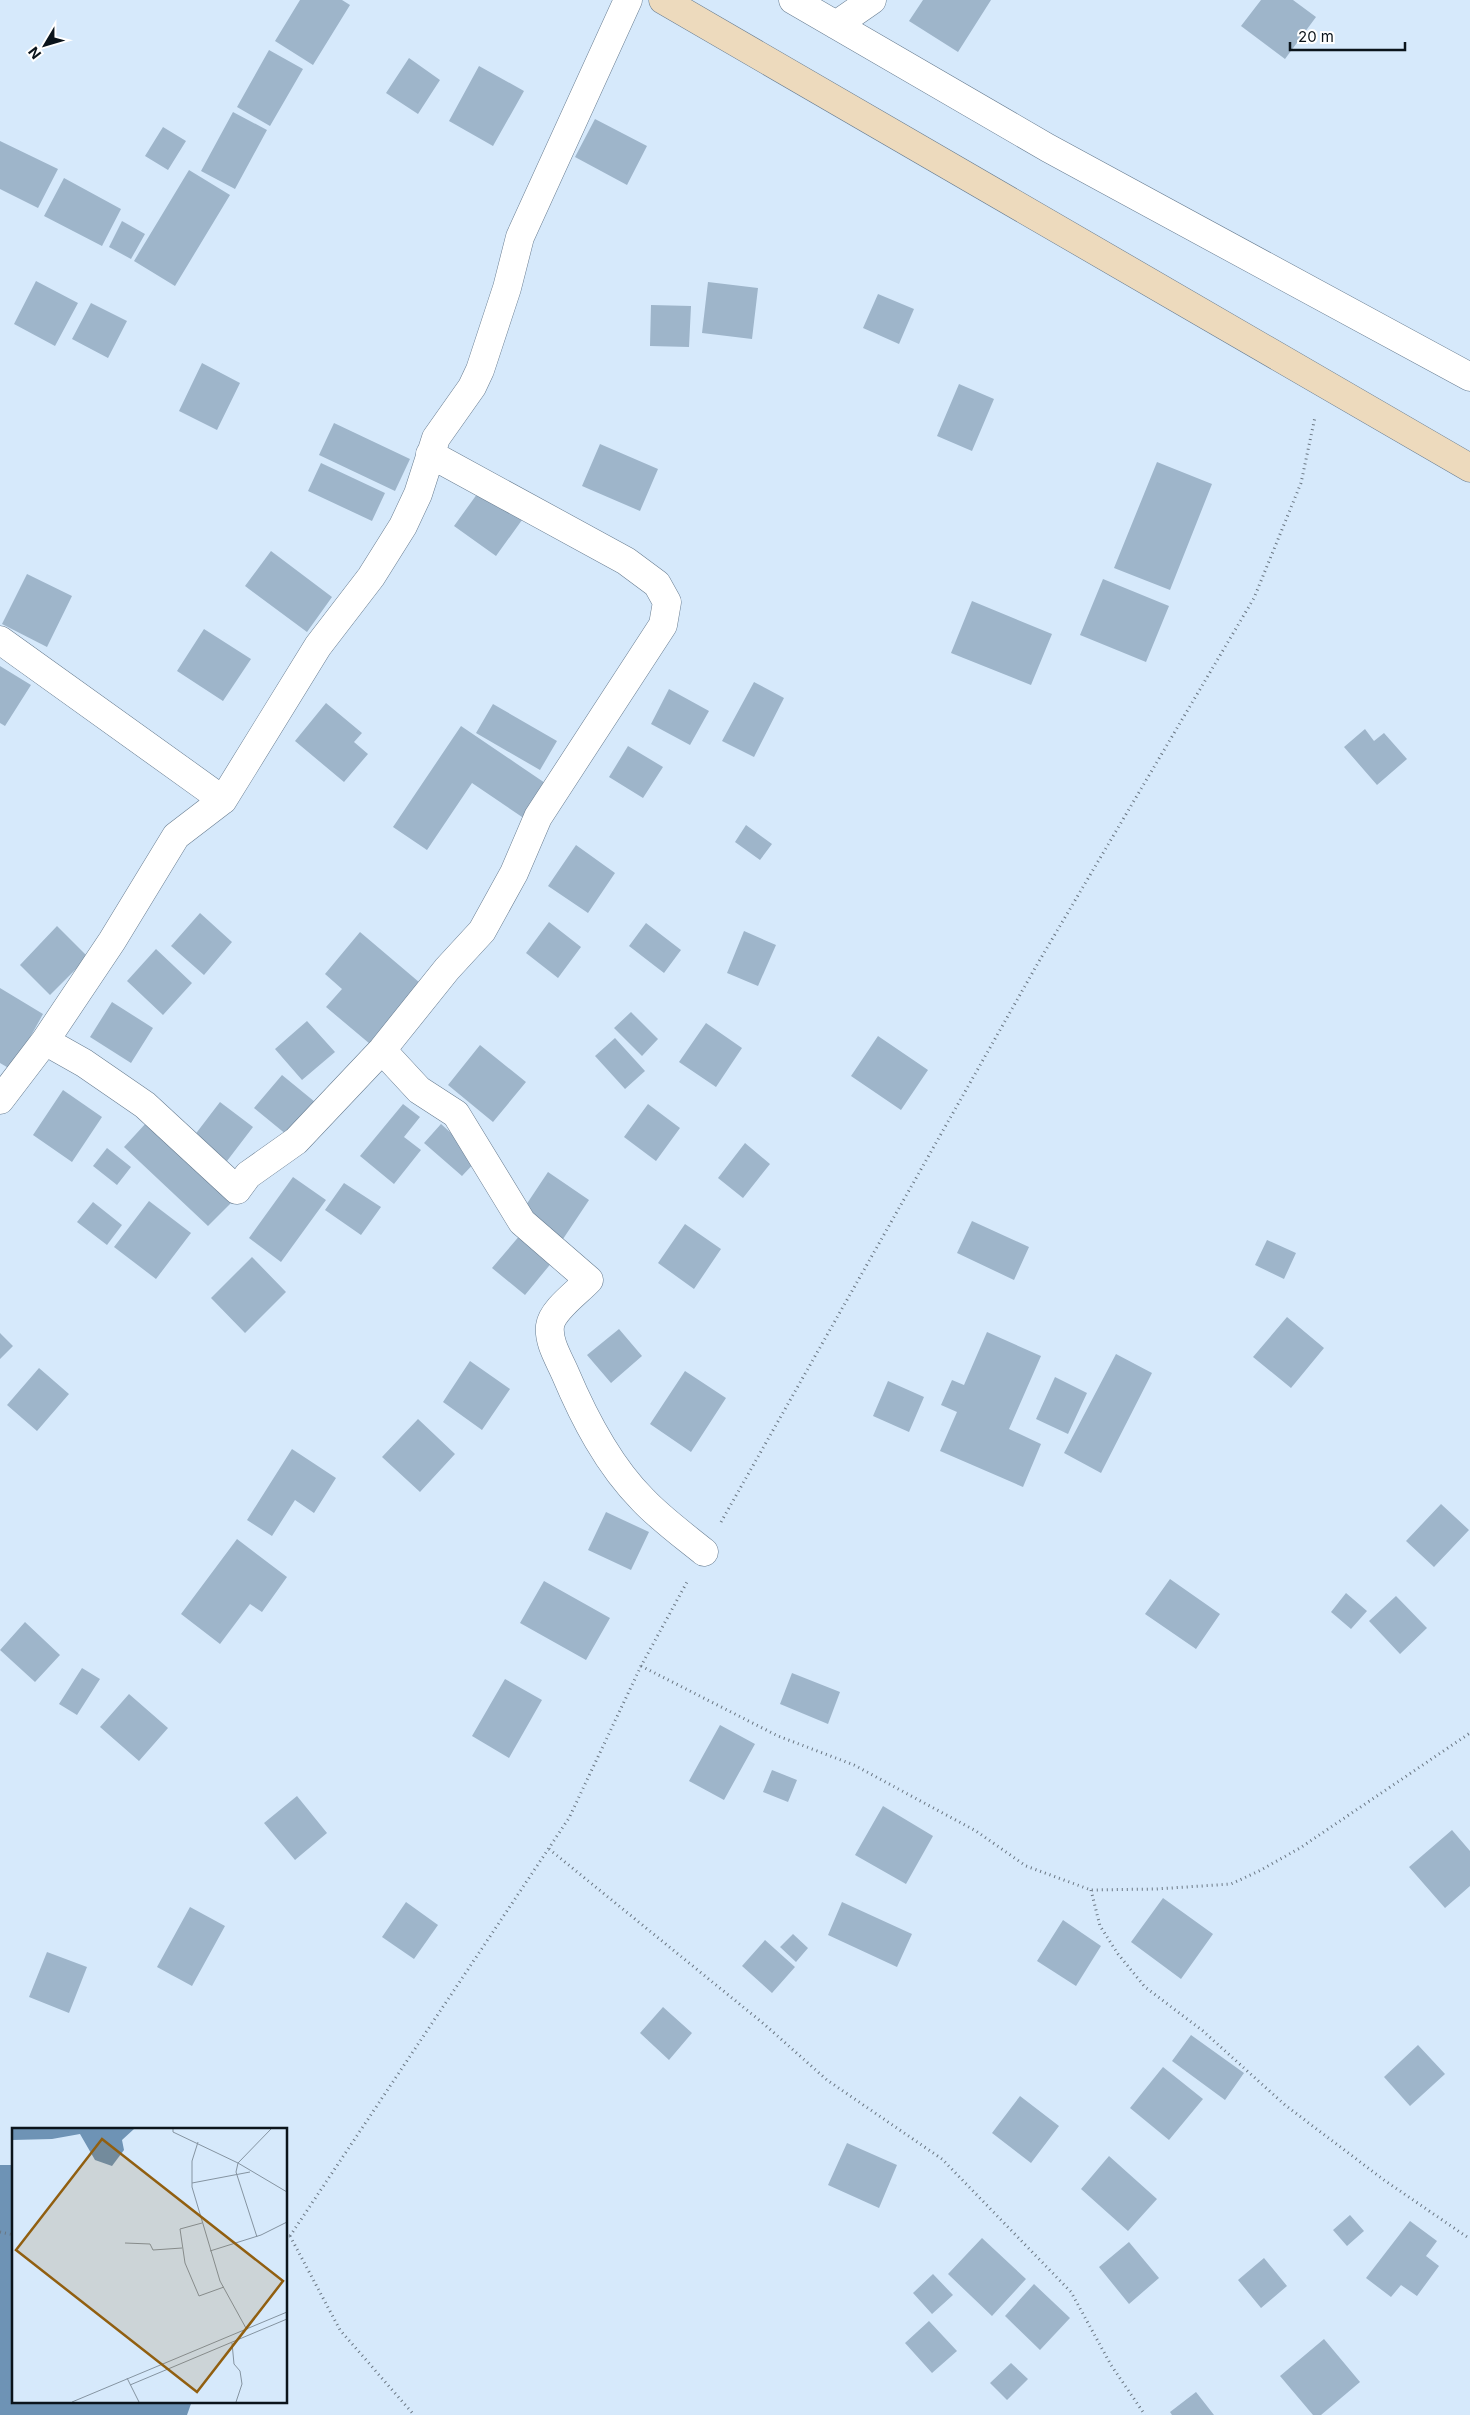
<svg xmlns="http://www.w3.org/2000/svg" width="1470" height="2415" font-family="Inter,sans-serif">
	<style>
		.water { fill: #6e93b5 }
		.building { fill: #9eb5ca }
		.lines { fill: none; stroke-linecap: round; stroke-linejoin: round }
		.street-casing { stroke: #677c90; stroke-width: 29 }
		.secondary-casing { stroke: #677c90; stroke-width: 29 }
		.path { stroke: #6a7783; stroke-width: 3; stroke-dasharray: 1 4; stroke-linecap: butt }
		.street { stroke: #fff; stroke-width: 28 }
		.secondary { stroke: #eddabd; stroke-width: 28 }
		.inset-road { fill: none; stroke: #8594a1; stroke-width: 1 }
		.view { fill: #915f10; fill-opacity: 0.15; stroke: #915f10; stroke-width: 2.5 }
		.inset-edge { fill: none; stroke: #0b141b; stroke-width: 2.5 }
	</style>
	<rect width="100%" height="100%" fill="#d6e9fb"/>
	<path class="water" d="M0 2165H14V2401H192L187 2415H0Z"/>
	<path class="building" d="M300 0H342L350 5 313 65 275 41Z
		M923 0H991L958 52 909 21Z
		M1261 0H1293L1316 17 1285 59 1241 26Z
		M269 50 303 69 270 126 237 107Z
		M409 58 440 80 418 114 386 93Z
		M479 66 524 91 493 146 449 121Z
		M233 112 267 130 235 189 201 171Z
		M595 119 647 146 627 185 575 157Z
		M163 127 186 141 168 170 145 156Z
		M0 141 58 169 38 208 0 189Z
		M189 170 230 195 175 286 134 261Z
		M64 178 121 209 102 246 44 216Z
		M122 221 145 234 131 259 109 247Z
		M36 281 78 303 55 346 14 324Z
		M708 282 758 288 752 339 702 333Z
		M878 294 914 309 899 344 863 328Z
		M91 303 127 321 108 358 72 339Z
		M651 305 691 306 689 347 650 346Z
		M202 363 240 383 217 430 179 411Z
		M959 384 994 399 972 451 937 436Z
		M334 423 410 459 395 491 319 455Z
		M600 444 658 469 640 511 582 486Z
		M1157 462 1212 484 1170 590 1114 568Z
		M321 463 385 493 372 521 308 491Z
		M480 490 522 520 496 556 454 526Z
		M271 551 332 597 307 632 245 586Z
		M27 574 72 596 47 647 2 624Z
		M1103 579 1169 606 1146 662 1080 635Z
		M972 601 1052 634 1031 685 951 653Z
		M204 629 251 659 223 701 177 671Z
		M0 666 31 685 5 726 0 723Z
		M754 682 784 698 754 757 722 741Z
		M669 689 709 711 690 745 651 724Z
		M326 703 362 733 354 742 368 754 344 782 295 741Z
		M493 704 557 741 540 770 476 733Z
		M461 726 548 785 525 819 472 783 427 850 393 827Z
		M1365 729 1374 741 1384 733 1407 759 1377 785 1344 747Z
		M628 746 663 767 643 798 609 777Z
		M746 825 772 844 760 860 735 842Z
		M576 845 615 873 588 913 548 886Z
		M200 913 232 942 204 975 171 946Z
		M549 922 581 947 558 978 526 953Z
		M646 923 681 950 664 973 629 946Z
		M57 926 88 957 50 995 20 965Z
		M744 931 776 945 758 986 727 973Z
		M360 932 426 988 376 1049 326 1007 342 989 325 974Z
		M156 949 192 983 163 1015 127 981Z
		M0 988 43 1014 12 1070 0 1063Z
		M112 1002 153 1028 131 1063 90 1037Z
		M631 1012 658 1039 642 1056 614 1028Z
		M307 1021 335 1052 302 1080 275 1049Z
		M706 1023 742 1048 716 1087 679 1062Z
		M878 1036 928 1070 901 1110 851 1076Z
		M615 1038 645 1071 625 1089 595 1056Z
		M480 1045 526 1082 493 1122 448 1085Z
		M282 1075 315 1102 287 1135 254 1108Z
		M63 1090 102 1117 72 1162 33 1135Z
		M220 1102 253 1127 227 1161 194 1136Z
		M403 1104 420 1117 404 1137 421 1150 394 1184 360 1156Z
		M648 1104 680 1128 656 1161 624 1137Z
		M147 1122 232 1202 208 1226 124 1147Z
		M441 1124 479 1158 462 1176 424 1143Z
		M745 1143 770 1164 743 1198 718 1178Z
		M107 1148 131 1167 117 1185 93 1166Z
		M548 1172 589 1200 563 1239 522 1211Z
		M293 1177 326 1200 281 1262 249 1238Z
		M344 1183 381 1207 361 1235 325 1210Z
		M149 1201 191 1233 156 1279 114 1247Z
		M93 1202 122 1225 107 1245 77 1222Z
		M972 1221 1029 1247 1014 1280 957 1253Z
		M685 1224 721 1249 694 1289 658 1263Z
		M521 1234 553 1261 525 1295 492 1268Z
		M1267 1240 1296 1253 1284 1279 1255 1265Z
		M252 1257 286 1292 245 1333 211 1298Z
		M1287 1317 1324 1348 1291 1388 1253 1357Z
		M619 1329 642 1356 611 1383 587 1355Z
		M987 1332 1041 1356 1009 1429 1041 1444 1023 1487 940 1451 957 1412 941 1405 952 1380 964 1385Z
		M0 1333 13 1346 0 1359Z
		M1116 1354 1152 1373 1101 1473 1064 1453Z
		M470 1361 510 1389 482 1430 443 1402Z
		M39 1368 69 1394 37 1431 7 1405Z
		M685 1371 726 1398 691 1452 650 1424Z
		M1055 1377 1087 1393 1068 1434 1036 1419Z
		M888 1381 924 1397 909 1432 873 1416Z
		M418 1419 455 1454 420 1492 382 1457Z
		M292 1449 336 1478 314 1513 295 1500 272 1536 247 1520Z
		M1441 1504 1469 1530 1434 1567 1406 1541Z
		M606 1512 649 1532 631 1570 588 1550Z
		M237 1539 287 1577 262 1612 250 1604 220 1644 181 1614Z
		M1170 1579 1220 1614 1196 1649 1145 1614Z
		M544 1581 610 1618 586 1660 520 1623Z
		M1346 1593 1367 1611 1351 1629 1331 1612Z
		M1396 1596 1427 1628 1400 1654 1369 1621Z
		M25 1622 60 1655 35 1682 0 1650Z
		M82 1668 100 1679 77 1715 59 1704Z
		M792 1673 840 1692 828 1724 780 1704Z
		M505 1679 542 1700 509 1758 472 1736Z
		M129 1694 168 1728 139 1761 100 1727Z
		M720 1725 755 1744 724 1800 689 1781Z
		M772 1770 797 1780 788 1802 763 1792Z
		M297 1796 327 1833 295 1860 264 1823Z
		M883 1806 933 1836 906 1884 855 1855Z
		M1452 1830 1470 1851V1886L1445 1908 1409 1867Z
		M1163 1898 1213 1934 1181 1979 1131 1942Z
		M406 1902 438 1925 414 1959 382 1937Z
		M842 1902 912 1934 897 1967 828 1935Z
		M190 1907 225 1926 192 1986 157 1967Z
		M1063 1920 1101 1946 1076 1986 1037 1961Z
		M793 1934 808 1948 796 1962 780 1947Z
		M765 1940 795 1967 772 1993 742 1966Z
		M47 1952 87 1967 69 2013 29 1997Z
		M663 2007 692 2033 669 2060 640 2033Z
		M1191 2035 1244 2073 1225 2100 1172 2061Z
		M1418 2045 1445 2074 1410 2106 1384 2077Z
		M1163 2067 1203 2099 1169 2140 1130 2108Z
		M1020 2096 1059 2126 1031 2163 992 2133Z
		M847 2143 897 2165 879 2208 828 2185Z
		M1109 2156 1157 2199 1128 2231 1081 2189Z
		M1350 2215 1364 2231 1347 2246 1333 2230Z
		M1410 2221 1437 2241 1426 2256 1439 2266 1417 2296 1401 2285 1391 2297 1366 2278Z
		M982 2238 1026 2279 992 2316 948 2274Z
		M1129 2242 1159 2278 1129 2304 1099 2267Z
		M1264 2258 1287 2286 1261 2308 1238 2280Z
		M933 2274 953 2295 932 2314 913 2293Z
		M1034 2284 1070 2318 1040 2350 1005 2316Z
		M929 2321 957 2351 932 2373 905 2343Z
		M1324 2339 1360 2382 1321 2415H1313L1280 2376Z
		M1011 2363 1028 2379 1007 2400 990 2383Z
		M1196 2392 1214 2415H1172L1170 2412Z"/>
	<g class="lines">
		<defs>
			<path id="street" d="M793 0 1048 148 1470 377
				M836 25 872 0
				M0 640 223 800
				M45 1041 84 1063 145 1105 237 1190 248 1175 296 1141 382 1050 447 969 482 931 514 873 538 817 663 625 667 602 657 584 626 561 430 454
				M382 1050 419 1090 456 1114 522 1222 589 1280C578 1292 552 1310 550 1326 548 1342 559 1359 565 1373 584 1418 608 1465 643 1500 661 1519 683 1535 704 1552
				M0 1100 45 1041 112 941 176 836 223 800 318 646 371 577 403 526 418 494 436 438 472 387 480 370 507 288 520 237 628 0"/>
			<path id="secondary" d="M663 0 1470 468"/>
		</defs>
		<use href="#street" class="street-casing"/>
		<use href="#secondary" class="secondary-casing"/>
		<path class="path" d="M721 1522 1038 963 1254 598 1301 483 1315 417
			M641 1666 778 1736 854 1765 976 1831 1026 1866 1091 1890 1156 1889 1231 1884 1259 1871 1300 1848 1470 1733
			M549 1849 764 2024 827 2080 942 2159 1071 2292 1111 2365 1145 2415
			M1091 1890 1100 1926 1118 1954 1145 1987 1203 2031 1285 2105 1384 2180 1470 2239
			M0 2232 14 2235
			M290 2236 569 1818 641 1666 687 1582
			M290 2236 340 2330 414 2415"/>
		<use href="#street" class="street"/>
		<use href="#secondary" class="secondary"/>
	</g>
	<g transform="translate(12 2128)">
		<rect width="275" height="275" fill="#d6e9fb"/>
		<path d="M0 1H122L110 12 112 22 100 38 83 32 68 6 40 11 0 12Z" fill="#6e93b5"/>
		<path class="inset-road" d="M161 1V4L226 35 275 64M186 14 180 33V59L208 153 235 202M180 55 238 44M190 95 168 101 173 135 187 168 212 159M245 109 224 44 226 35 259 1M113 115 138 116 141 122 170 120M198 123 249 107 275 94M220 215 222 236 228 243 230 256 224 274M115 250 127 274M118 257 275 191M60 274 275 184"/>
		<path class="view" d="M90 11 271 153 185 264 4 122Z"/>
		<rect width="275" height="275" class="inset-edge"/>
	</g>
	<g transform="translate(45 45) rotate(232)" stroke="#ffffff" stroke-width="4" paint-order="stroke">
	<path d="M0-4L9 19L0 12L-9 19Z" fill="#0b141b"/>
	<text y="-8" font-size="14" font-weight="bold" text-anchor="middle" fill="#0b141b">N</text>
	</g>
	<path d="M1290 42v8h115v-8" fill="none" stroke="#0b141b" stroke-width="2.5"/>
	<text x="1298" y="42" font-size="15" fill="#0b141b" stroke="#ffffff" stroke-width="4" paint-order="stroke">20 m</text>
</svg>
